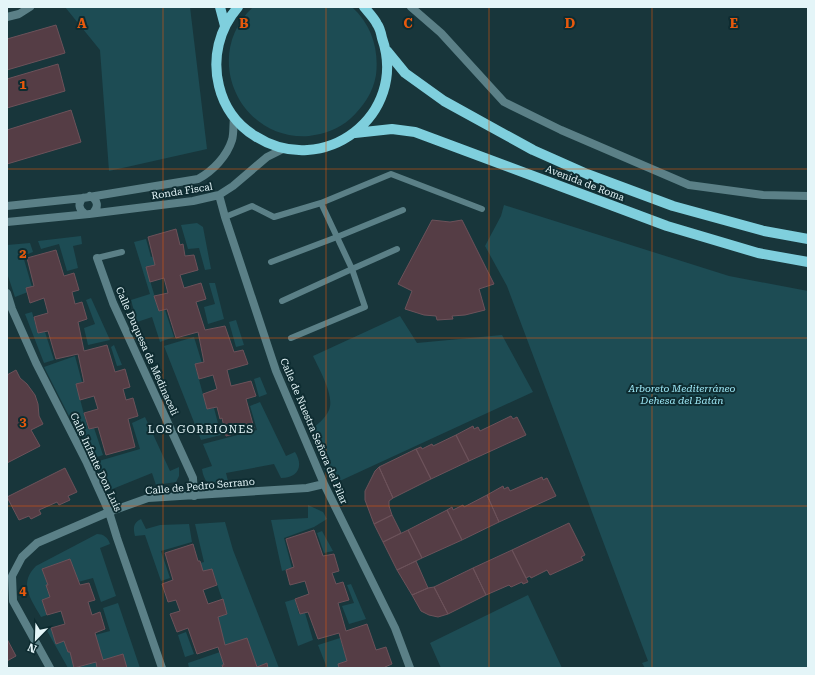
<svg xmlns="http://www.w3.org/2000/svg" width="815" height="675" font-family="'Roboto Serif',serif">
	<style>
		.green { fill: #1d4c54 }
		.building { fill: #553d45; stroke: #6c525a }
		.lines { fill: none; stroke-linecap: round; stroke-linejoin: round }
		.lane { stroke: #5b8087; stroke-width: 6 }
		.street { stroke: #5b8087; stroke-width: 8 }
		.primary { stroke: #7fcfdd; stroke-width: 10 }
		.grid { fill: none; stroke: #e8590c; stroke-width: 1; stroke-opacity: 0.55 }
		.labels { text-anchor: middle; dominant-baseline: central; stroke-width: 4; stroke-linejoin: round; paint-order: stroke }
		.street-label { font-size: 10px; fill: #e4f5f8; stroke: #0e2c31 }
		.park-label { font-size: 10px; font-style: italic; fill: #9fe9f7; stroke: #0e2c31 }
		.neighbourhood-label { font-size: 11px; letter-spacing: 1px; fill: #e4f5f8; stroke: #0e2c31 }
		.grid-label { font-size: 13px; text-anchor: middle; font-weight: bold; fill: #e8590c; stroke: #0e2c31; stroke-width: 4; stroke-linejoin: round; paint-order: stroke }
	</style>
	<rect width="100%" height="100%" fill="#18363b"/>
	<path class="green" d="M65 7H190L207 149 109 171 100 50Z
		M253 7H352C372 25 379 50 376 75 373 93 363 107 350 119 339 129 324 134 309 136 239 141 201 55 253 7Z
		M504 205 729 276 808 291V668H645L642 663 648 661 507 286 485 246 501 216Z
		M197 223 203 227 211 269 205 270 199 248 188 249 181 225Z
		M81 236 82 244 73 246 78 268 67 271 59 244 41 249 38 241Z
		M146 239 151 257 154 256 155 265 146 267 159 311 165 310 174 337 160 342 152 317 137 322 131 300 150 294 134 242Z
		M30 243 33 252 23 256 32 287 28 292 15 297 7 273V245Z
		M209 283H215L224 319 208 324 204 307 215 304Z
		M91 298 110 340 88 345 84 328 95 324 86 300Z
		M32 312 38 333 45 332 54 360 44 363 25 314Z
		M400 316 417 343 502 335 533 392 331 485 309 431C317 425 325 419 329 410 335 396 319 369 313 356Z
		M236 320 244 345 236 347 229 322Z
		M194 337 202 363 195 365 207 409 214 408 221 435 201 440 164 346Z
		M114 345 122 365 117 366 111 347Z
		M75 356 82 382 76 384 88 429 94 428 103 455 91 459 44 367Z
		M260 377 267 394 259 397 254 379Z
		M260 402 286 456 295 452C304 466 298 478 281 478L274 464 226 473 229 485C214 490 204 485 202 469L212 466 203 444 257 430 250 406Z
		M145 417 170 471 179 467V476L176 482 156 485 152 473 105 492 92 463 140 449 132 423Z
		M308 505 323 512 327 519 314 527 284 538 292 568 282 571 271 520 308 518Z
		M141 519 146 529 160 525 189 524 192 542 161 551 170 578 161 581 145 535 135 536C133 528 133 523 141 519Z
		M225 522 233 550 279 668H268L267 663 257 667 247 639 225 645 218 617 227 614 212 569 203 571 200 563 204 562 195 524Z
		M322 531 333 551 324 553 317 533Z
		M97 534C103 534 108 537 110 544L100 548 116 596 101 602 93 578 78 582 70 559 42 569 48 585H46L50 597 42 600 47 615 41 617C31 599 18 584 36 566Z
		M351 584 366 619 349 624 342 606 354 603 347 585Z
		M528 595 562 668H441L430 643Z
		M295 599 299 614 305 613 313 640 298 646 285 602Z
		M118 603 140 668H127L123 654 103 660 95 635 110 631 103 608Z
		M51 628 56 644 64 641 68 652H70L74 668H68L46 629Z
		M186 632 194 654 185 657 178 635Z
		M340 638 347 661 338 664 339 668H327L318 645Z
		M220 652 224 665H222L223 668H189L188 663Z
		M96 662 97 668H76Z"/>
	<path class="building" d="M56 25 65 53 7 70V39Z
		M58 64 65 91 7 108V79Z
		M71 110 81 142 7 164V130Z
		M432 220 450 222 462 220 494 284 479 289 485 310 465 315 452 316 453 319 437 320 436 316 424 315 405 309 412 291 398 284Z
		M176 229 180 245 183 244 185 256 194 255 198 270 180 275 184 288 201 283 206 299 196 302 205 330 225 326 234 352 243 350 248 364 227 370 231 386 251 381 256 396 246 399 254 428 226 436 222 418 220 419 217 407 207 409 203 394 217 389 213 375 199 379 195 364 204 362 198 332 176 338 167 309 159 311 154 296 168 293 164 278 150 282 146 267 155 265 148 237Z
		M56 250 64 276 74 273 79 290 72 292 75 304 82 302 87 319 78 322 84 351 107 345 115 372 125 369 130 387 123 389 126 400 133 398 138 416 128 419 135 447 106 455 98 427 89 429 84 413 98 409 94 396 80 400 76 384 84 382 78 354 56 359 48 331 38 333 34 317 48 313 44 298 30 303 26 288 34 286 27 258Z
		M16 370 20 378 27 384 35 395 38 404 39 416 43 424 31 430 40 446 7 463V375Z
		M511 416 513 419 517 417 526 435 469 461 456 435 473 426 474 429 478 427 480 431Z
		M456 435 469 461 431 479 416 449 421 447 422 449 432 444 433 446Z
		M416 449 431 479 393 498 379 467Z
		M379 467 393 498 389 501V506L392 515 374 524 365 500V491L375 471Z
		M65 468 77 492 68 496 70 500 59 505 57 502 39 510 41 514 31 519 29 516 19 520 7 497Z
		M542 477 543 480 547 478 556 496 499 522 487 495 503 486 504 489 508 487 510 491Z
		M487 495 499 522 462 540 447 510 452 507 453 510 463 505 464 507Z
		M447 510 462 540 422 558 408 530Z
		M392 515 401 533 383 542 374 524Z
		M569 523 585 555 581 557 583 560 550 575 547 570 531 578 530 576 526 578 512 550Z
		M314 530 323 556 334 554 339 571 332 573 336 584 343 582 349 600 338 603 346 631 367 624 376 650 386 647 392 664 385 667V668H339L338 664 347 661 339 633 318 639 308 612 300 614 295 599 309 594 305 581 290 585 286 570 294 567 286 539Z
		M408 530 422 558 397 570 383 542Z
		M193 544 198 561H200L203 571 212 569 217 585 203 590 208 604 223 599 227 614 218 617 225 645 247 638 257 667 267 663 268 668H223L222 665H224L218 647 197 654 188 628 177 632 170 614 180 611 176 600 168 602 162 584 173 580 165 553Z
		M512 550 528 582 523 584 522 582 511 587 509 585 486 595 473 568Z
		M70 559 80 585 89 583 95 600 88 602 92 615 100 612 105 629 95 633 103 660 123 654 127 668H97L96 662 74 668 70 652H68L64 641 56 644 51 628 65 624 61 611 47 615 42 600 50 597 46 585H48L42 569Z
		M416 561 428 588 412 595 397 570Z
		M473 568 486 595 448 614 434 587Z
		M434 587 448 614 438 617 429 615 421 611 412 595 428 588Z
		M7 639 16 656 7 661Z"/>
	<g class="lines">
		<path class="lane" d="M225 217 252 206 274 217 321 203 391 174 482 209
			M397 249 352 269 337 237 403 210
			M97 258 122 252
			M271 262 337 237 321 203
			M282 301 352 269 365 307 291 338"/>
		<path class="street" d="M411 7 441 33 504 102 561 130 689 185 763 195 808 196
			M7 17 19 14 30 7
			M219 195 225 217 276 371 324 484 395 628 410 668
			M90 196C98 200 99 207 93 213
			M83 198C78 203 78 209 85 214
			M7 206 83 198 198 179C213 171 227 156 232 140 234 133 233 125 234 118
			M7 222 89 214 193 201 219 195 233 186 267 157 283 149
			M97 258 113 303 193 478 194 496
			M7 293 12 309 36 363 87 463 109 512 117 538 162 668
			M50 668 13 601 12 576 22 557 37 543 109 512 148 498 307 488 324 484"/>
		<path class="primary" d="M220 7 225 26
			M238 7C219 29 212 58 219 86 224 107 237 125 255 136 323 180 409 115 382 38 381 33 380 28 377 24 374 18 368 12 364 7
			M387 51 405 73 444 101 533 150 587 174 673 206 764 231 808 239
			M355 133 392 129 415 132 667 226 758 253 808 262"/>
	</g>
	<path class="grid" d="M163 7V668M326 7V668M489 7V668M652 7V668M7 169H808M7 338H808M7 506H808"/>
	<g class="labels">
		<g class="street-label">
			<text transform="translate(585 183) rotate(21)">Avenida de Roma</text>
			<text transform="translate(182 191) rotate(-9)">Ronda Fiscal</text>
			<text transform="translate(147 351) rotate(66)">Calle Duquesa de Medinaceli</text>
			<text transform="translate(314 431) rotate(67)">Calle de Nuestra Señora del Pilar</text>
			<text transform="translate(96 462) rotate(65)">Calle Infante Don Luis</text>
			<text transform="translate(200 486) rotate(-5)">Calle de Pedro Serrano</text>
		</g>
		<g class="park-label">
			<text x="682" y="388">Arboreto Mediterráneo<tspan x="682" dy="12">Dehesa del Batán</tspan></text>
		</g>
		<g class="neighbourhood-label">
			<text x="201" y="429">LOS GORRIONES</text>
		</g>
	</g>
	<g class="grid-label">
		<text x="82" y="28">A</text>
		<text x="244" y="28">B</text>
		<text x="408" y="28">C</text>
		<text x="570" y="28">D</text>
		<text x="734" y="28">E</text>
		<text x="23" y="89">1</text>
		<text x="23" y="258">2</text>
		<text x="23" y="426">3</text>
		<text x="23" y="595">4</text>
	</g>
	<rect width="815" height="675" fill="none" stroke="#e4f5f8" stroke-width="16"/>
	<g transform="translate(36 639) rotate(203)" stroke="#0e2c31" stroke-width="3" paint-order="stroke">
	<path d="M0-3L7 15L0 10L-7 15Z" fill="#e4f5f8"/>
	<text y="-6" font-size="11" font-weight="bold" text-anchor="middle" fill="#e4f5f8">N</text>
	</g>
</svg>
